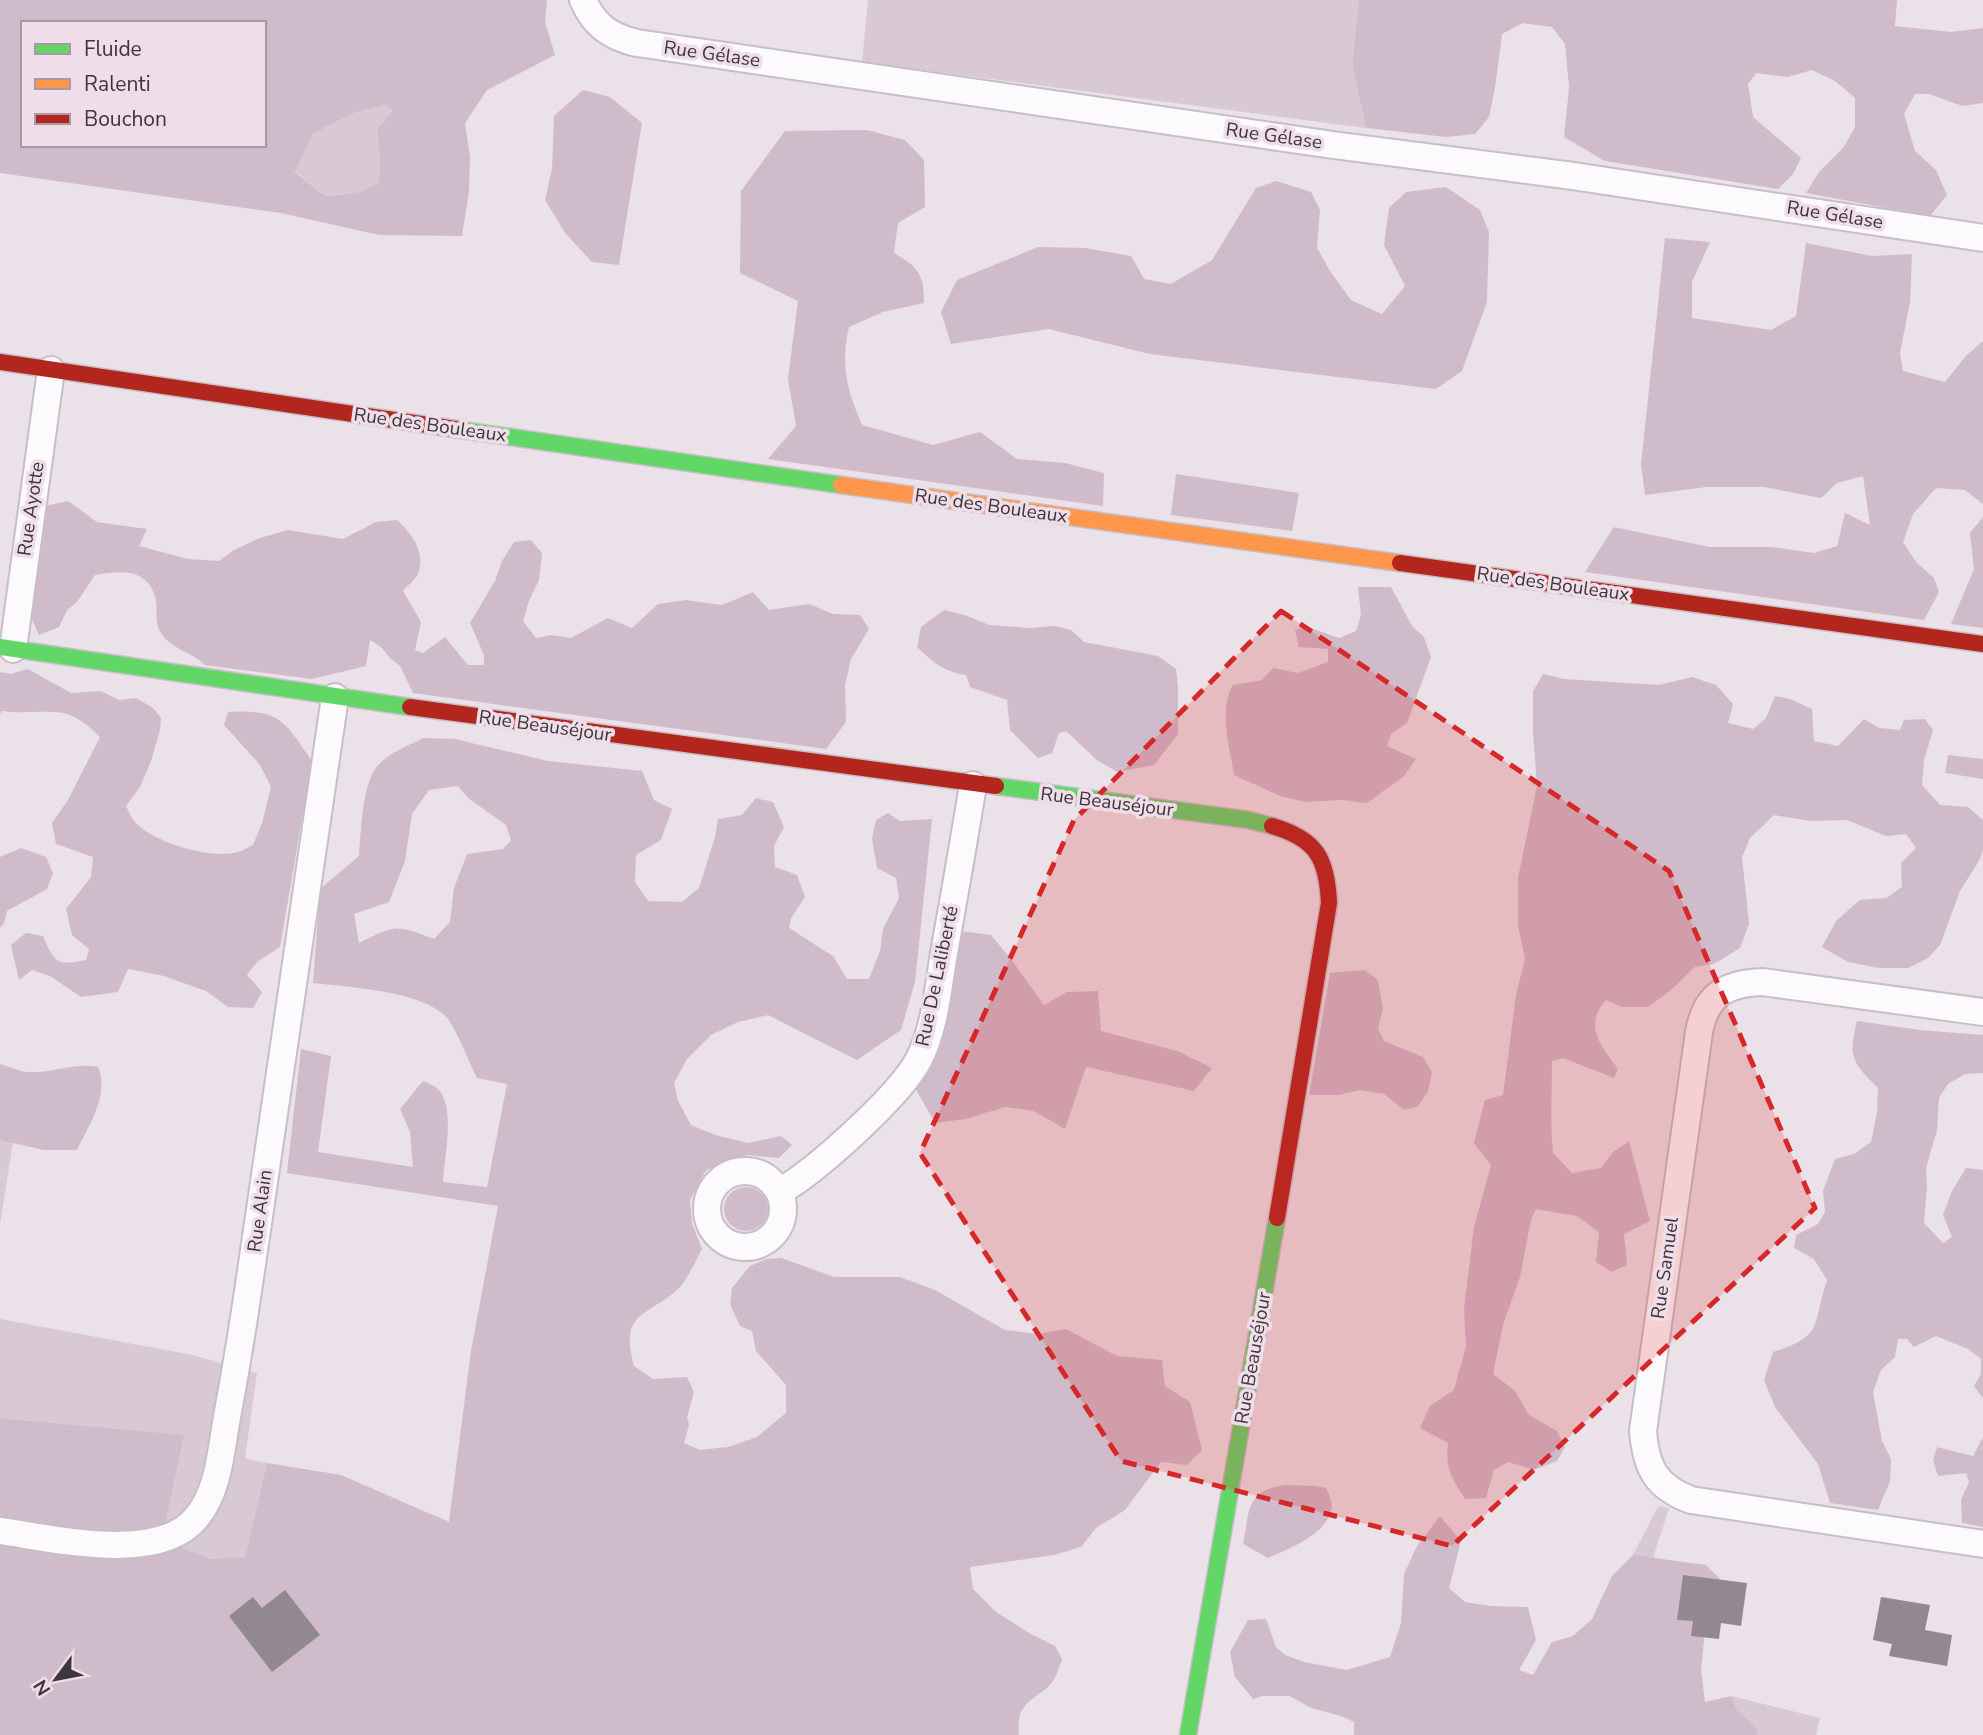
<svg xmlns="http://www.w3.org/2000/svg" width="1983" height="1735" font-family="'Nunito Sans',sans-serif">
	<style>
		.green { fill: #d9c9d5 }
		.forest { fill: #d0bbcb; fill-rule: evenodd }
		.building { fill: #92888f }
		.lines { fill: none; stroke-linecap: round; stroke-linejoin: round }
		.street-casing { stroke: #c6bfc5; stroke-width: 30 }
		.fast-casing { stroke: #c6bfc5; stroke-width: 19 }
		.slow-casing { stroke: #c6bfc5; stroke-width: 19 }
		.jam-casing { stroke: #c6bfc5; stroke-width: 19 }
		.street { stroke: #fcfafc; stroke-width: 26 }
		.fast { stroke: #63d668; stroke-width: 16 }
		.slow { stroke: #ff974d; stroke-width: 16 }
		.jam { stroke: #b3261e; stroke-width: 16 }
		.marked { fill: #d62828; fill-opacity: 0.2; stroke: #d62828; stroke-width: 5; stroke-dasharray: 14 9; stroke-linejoin: round }
		.labels { text-anchor: middle; dominant-baseline: central; stroke-width: 7; stroke-linejoin: round; paint-order: stroke }
		.street-label { font-size: 19px; fill: #3d363b; stroke: #efddea }
	</style>
	<rect width="100%" height="100%" fill="#ebe1e8"/>
	<path class="green" d="M868 0H1359L1352 62 1366 128 862 62Z
		M384 105 393 110 377 129 380 157 379 183 358 193 325 196 295 171 313 134 351 114Z
		M0 1140 13 1142 0 1225Z
		M0 1319 193 1355 257 1373 245 1458 267 1463 245 1559H210L162 1539 183 1435 0 1418Z
		M1658 1506 1669 1508 1653 1558 1633 1555Z
		M1731 1696 1820 1718 1816 1735H1758L1757 1728 1737 1710Z"/>
	<path class="forest" d="M0 0H547L545 22 555 55 487 90 465 123 470 157 469 191 462 236 379 235 281 213 0 173ZM23 23H264V145H23ZM384 105 393 110 377 129 380 157 379 183 358 193 325 196 295 172 313 134 351 114Z
		M1359 0H1897L1895 26 1951 32 1983 28V103L1962 106 1929 94H1915L1904 114 1915 151 1936 170 1947 195 1930 216 1806 193 1819 172 1844 147 1855 127V98L1835 81 1812 70 1788 77 1756 73 1748 84 1753 117 1801 158 1793 174 1778 189 1605 161 1564 137 1569 87 1565 44 1552 27 1523 23 1502 34 1495 88 1489 117 1475 134 1446 137 1366 128 1352 63Z
		M583 90 610 97 642 123 619 265 592 262 566 234 545 200 552 169 554 116Z
		M867 130 905 140 924 160 925 207 898 223 894 253C918 267 924 273 924 303L883 312 849 327C840 365 847 390 862 425L933 445 980 432 1017 459 1065 463 1104 473 1103 506 768 459 796 426 788 379 798 301 740 273 741 191 785 131Z
		M1276 181 1311 192 1320 210 1317 248 1330 271 1351 300 1382 314 1405 286 1384 245 1389 208 1406 192 1446 187 1480 210 1489 232 1487 302 1462 371 1436 389 1150 354 1049 329 951 344 941 312 957 280 1038 247 1085 248 1131 256 1144 279 1171 284 1212 260 1256 188Z
		M1665 238 1710 242 1692 282V318L1771 330 1796 316 1806 243 1872 256 1912 254 1910 302 1900 353 1903 371 1945 382 1965 357 1983 341V504L1965 490 1936 488 1913 514 1903 542 1916 562 1934 578 1939 592 1924 620 1585 572 1614 527 1710 547H1772L1814 553 1837 546 1845 513 1870 525 1863 476 1837 483 1821 498 1764 487H1706L1645 495 1641 465Z
		M1176 474 1299 493 1292 531 1171 515Z
		M68 501 97 522 147 529 139 546 188 559 219 561 234 550 260 538 288 530 343 539 376 522 397 520C412 534 426 552 418 574 415 580 407 586 403 591L421 622 415 650 423 653 445 637 468 665H484V655L470 623 495 581 502 561 514 542 531 540 542 553 539 580 529 601 523 621 536 638 551 635 571 638 608 618 632 628 658 604 686 600 722 605 753 592 769 610 809 604 833 614 860 615 869 629 851 659 845 686 846 722 826 749 413 693 400 666 390 658 381 647 370 640 366 666 312 679 205 665C192 652 171 649 161 633 153 621 159 609 155 596 145 567 119 571 95 575L77 602 67 610 59 627 39 635 32 620 33 595 45 506Z
		M1983 517V628L1951 624 1974 569 1970 533Z
		M1358 587H1391L1412 626 1424 637 1431 657 1407 723 1391 734 1387 746 1416 759 1404 776 1367 803 1343 800 1306 802 1280 796 1234 775C1230 748 1218 711 1233 685L1262 680 1273 668 1298 673 1328 662V649L1299 647 1295 630 1305 626 1339 638 1356 631 1361 615Z
		M944 610 965 615 989 625 1030 628 1055 626 1071 630 1084 642 1158 656 1176 669 1178 688V734L1154 765 1117 772 1097 760 1066 731 1059 733 1052 753 1038 758 1010 730 1007 700 970 687 966 675C942 671 934 663 917 647L921 627Z
		M28 669 71 693 101 691 119 700 136 698 153 708 161 718 160 730 151 761 140 787 126 806C128 810 131 817 134 821 151 842 212 860 238 852 243 851 248 847 253 845L262 823 271 787 260 765 224 725 228 712C281 709 284 721 312 761L280 947 257 962 247 975 262 992 253 1008 228 1007 206 991 164 976 128 969 118 992 81 997 50 976 32 970 19 980 11 945 26 933 43 936C55 963 56 966 86 960L89 949 72 935 66 909 91 877 93 857 56 844 52 823 68 800 100 737C90 727 76 715 63 713 44 710 24 714 2 711L0 714V672L11 674Z
		M1543 674 1564 679 1659 685 1692 677 1716 685 1733 704 1728 723 1753 729 1766 718 1775 696 1790 699 1812 709 1814 741 1838 746 1864 719 1879 728 1900 730 1904 720 1925 719 1933 730 1924 760 1922 785 1940 805 1968 807 1983 820V850L1980 859 1960 891 1940 945 1928 958 1908 968H1879L1848 962 1822 947 1836 921 1860 900 1886 898 1902 887 1901 863 1916 848 1906 834 1886 836 1847 820 1812 821 1774 815 1750 838 1742 857 1749 924 1740 948 1714 964 1695 967 1670 991 1648 1007H1622L1606 1000C1583 1026 1601 1046 1618 1069L1614 1078 1563 1058 1552 1061C1552 1092 1550 1122 1553 1153L1572 1173 1601 1168 1613 1152 1629 1141 1650 1221 1624 1234 1627 1265 1612 1272 1596 1262 1599 1232 1577 1216 1536 1209 1531 1220 1520 1277 1503 1325 1493 1374 1515 1391 1529 1415 1557 1431 1565 1447 1557 1461 1534 1470 1508 1462 1494 1470 1486 1498 1465 1499C1451 1477 1445 1469 1448 1443L1420 1428 1430 1406 1454 1390 1466 1346 1464 1308 1474 1227 1491 1165 1474 1143 1485 1100 1503 1095 1516 995 1525 959 1518 926V878L1537 786 1533 732V691Z
		M423 738 455 739 548 761 642 771 654 800 672 809 661 840 636 855 635 882 648 901 682 902 699 888 715 837 718 819 742 815 756 798 773 802 784 827 774 846 775 867 797 875 805 897 791 918 789 928 833 956 847 979H869L880 951 883 929 899 898 896 878 877 868 872 839 876 820 888 813 900 821 932 819 915 982 901 1030 857 1060 768 1015 738 1022 711 1035 687 1059 674 1083 678 1101 691 1125 715 1135 748 1143 781 1136 792 1145 779 1158 747 1155 706 1170 690 1200 692 1224 702 1249C695 1262 687 1281 676 1291 643 1318 620 1313 634 1366L653 1379 687 1377 694 1392 687 1417 689 1425 684 1443 700 1450 728 1447 757 1437 786 1413V1385L756 1351 752 1331 740 1326 730 1304 732 1288 750 1266 766 1259 781 1258 834 1277H900L935 1290 1005 1330 1038 1334 1066 1329 1117 1356 1162 1360 1165 1386 1190 1402 1202 1450 1187 1465 1161 1462 1125 1510 1096 1528 1081 1547 1054 1555 970 1567 973 1589 995 1611 1029 1633 1055 1646 1062 1659C1059 1667 1056 1679 1050 1685 1030 1703 1016 1703 1019 1735H0V1418L184 1435 162 1539 210 1559 245 1558 267 1463 341 1475 449 1522 471 1351 498 1206 287 1173 301 1049 331 1056 318 1152 413 1167 410 1132 400 1109 423 1081C428 1083 435 1086 438 1089 456 1107 444 1158 443 1182L487 1187 507 1084 477 1078C468 1061 459 1034 448 1019 426 991 347 987 313 983L320 889 359 856C361 833 362 780 379 764 391 752 408 746 423 738ZM458 786 468 798 506 825 511 840 503 849 467 854 454 888 450 922 434 939C395 924 396 925 359 943L354 914 389 902 405 861 412 814 429 790Z
		M1948 755 1983 759V779L1945 773Z
		M21 848 46 857 53 873 47 889 7 911 4 923 0 928V857Z
		M960 931 991 935 1011 959 1044 1005 1067 992 1098 991 1101 1031 1177 1051 1212 1068 1194 1091 1086 1067 1065 1129 1034 1111 1005 1107 966 1119 935 1123 915 1088 934 1060 944 1021Z
		M1365 970 1378 980 1383 1009 1378 1028 1384 1041 1423 1057 1432 1072 1428 1092 1417 1107 1404 1110 1384 1094 1360 1090 1339 1095H1309L1330 973Z
		M1857 1021 1920 1030 1983 1035V1073L1965 1074 1948 1084 1939 1098 1937 1130 1926 1168 1927 1186 1924 1223 1943 1243 1952 1237 1943 1215 1952 1191 1966 1168 1983 1170V1398L1974 1386 1981 1374V1359L1968 1349 1936 1336 1914 1347 1907 1339H1898L1895 1357 1881 1370 1873 1392 1882 1441 1891 1459 1890 1481 1878 1510 1830 1503 1818 1464 1775 1407 1764 1380 1773 1352C1825 1336 1812 1325 1827 1280L1814 1259 1794 1248 1796 1235 1818 1224 1825 1212 1823 1191 1835 1159 1854 1154 1871 1142 1877 1113 1878 1088C1852 1062 1848 1057 1857 1021Z
		M0 1064C8 1066 18 1071 27 1072 51 1074 74 1062 98 1067 110 1094 89 1125 77 1150H44L0 1140Z
		M724 1209a22 22 0 1 1 44 0a22 22 0 1 1-44 0Z
		M1983 1437V1527L1962 1523 1961 1500 1969 1482 1966 1473 1938 1476 1933 1460 1937 1447 1973 1456Z
		M1285 1485 1315 1486 1326 1488C1328 1493 1332 1500 1332 1505 1330 1534 1290 1548 1268 1558L1243 1544C1250 1510 1245 1491 1285 1485Z
		M1440 1516 1461 1541 1449 1588 1465 1602 1490 1606 1528 1607 1536 1640 1519 1670 1533 1675 1552 1642 1573 1636 1592 1619 1612 1576 1633 1555 1706 1565 1727 1586 1705 1630 1701 1670 1705 1702 1731 1696 1737 1710 1757 1728 1758 1735H1354V1722L1341 1716 1311 1708 1290 1696H1262L1253 1699 1235 1677 1230 1652 1248 1620 1266 1619 1276 1647 1285 1655 1304 1662 1347 1670 1390 1657 1401 1623 1404 1574 1417 1546Z"/>
	<path class="building" d="M1683 1575 1747 1583 1741 1626 1721 1623 1719 1639 1691 1636 1693 1621 1677 1620Z
		M285 1590 320 1635 272 1672 229 1616 253 1597 262 1608Z
		M1881 1597 1930 1605 1925 1630 1952 1635 1947 1666 1889 1656 1892 1644 1873 1640Z"/>
	<g class="lines">
		<defs>
			<path id="street" d="M583 0C594 25 610 37 637 43L1333 145 1573 176 1983 238
				M13 649 51 370
				M1983 1012 1763 982C1726 983 1706 995 1699 1032L1643 1431C1646 1468 1656 1487 1691 1500L1983 1544
				M707 1209a38 38 0 1 1 76 0a38 38 0 1 1-76 0Z
				M779 1192C815 1172 898 1097 918 1061 935 1029 938 988 944 953 954 897 964 841 973 785
				M0 1531C52 1538 159 1565 197 1517 219 1490 221 1450 227 1417 236 1369 244 1320 251 1271 279 1080 307 888 335 697"/>
			<path id="fast" d="M455 429 841 485
				M0 647 410 707
				M996 786 1249 820 1272 826
				M1188 1735 1277 1218"/>
			<path id="slow" d="M841 485 1400 563"/>
			<path id="jam" d="M0 362 455 429
				M1400 563 1983 644
				M410 707 996 786
				M1272 826C1317 839 1327 859 1329 903L1277 1218"/>
		</defs>
		<use href="#street" class="street-casing"/>
		<use href="#fast" class="fast-casing"/>
		<use href="#slow" class="slow-casing"/>
		<use href="#jam" class="jam-casing"/>
		<use href="#street" class="street"/>
		<use href="#fast" class="fast"/>
		<use href="#slow" class="slow"/>
		<use href="#jam" class="jam"/>
	</g>
	<path class="marked" d="M1281 611 1669 871 1815 1208 1452 1546 1121 1461 920 1153 1074 820Z"/>
	<g class="labels">
		<g class="street-label">
			<text transform="translate(712 54) rotate(8)">Rue Gélase</text>
			<text transform="translate(1274 136) rotate(8)">Rue Gélase</text>
			<text transform="translate(1835 215) rotate(9)">Rue Gélase</text>
			<text transform="translate(430 425) rotate(8)">Rue des Bouleaux</text>
			<text transform="translate(991 506) rotate(8)">Rue des Bouleaux</text>
			<text transform="translate(31 509) rotate(-82)">Rue Ayotte</text>
			<text transform="translate(1553 584) rotate(8)">Rue des Bouleaux</text>
			<text transform="translate(545 726) rotate(8)">Rue Beauséjour</text>
			<text transform="translate(1107 802) rotate(7)">Rue Beauséjour</text>
			<text transform="translate(937 976) rotate(-78)">Rue De Laliberté</text>
			<text transform="translate(260 1211) rotate(-82)">Rue Alain</text>
			<text transform="translate(1665 1268) rotate(-82)">Rue Samuel</text>
			<text transform="translate(1253 1358) rotate(-80)">Rue Beauséjour</text>
		</g>
	</g>
	<rect x="21" y="21" width="245" height="126" fill="#efddea" stroke="#a89aa4" stroke-width="2"/>
	<rect x="35" y="44" width="35" height="10" fill="#63d668" stroke="#a89aa4" stroke-width="2"/>
	<text x="84" y="56" font-size="21" fill="#3d363b">Fluide</text>
	<rect x="35" y="79" width="35" height="10" fill="#ff974d" stroke="#a89aa4" stroke-width="2"/>
	<text x="84" y="91" font-size="21" fill="#3d363b">Ralenti</text>
	<rect x="35" y="114" width="35" height="10" fill="#b3261e" stroke="#a89aa4" stroke-width="2"/>
	<text x="84" y="126" font-size="21" fill="#3d363b">Bouchon</text>
	<g transform="translate(56 1679) rotate(238)" stroke="#efddea" stroke-width="5" paint-order="stroke">
	<path d="M0-5L12 26L0 18L-12 26Z" fill="#3d363b"/>
	<text y="-10" font-size="19" font-weight="bold" text-anchor="middle" fill="#3d363b">N</text>
	</g>
</svg>
